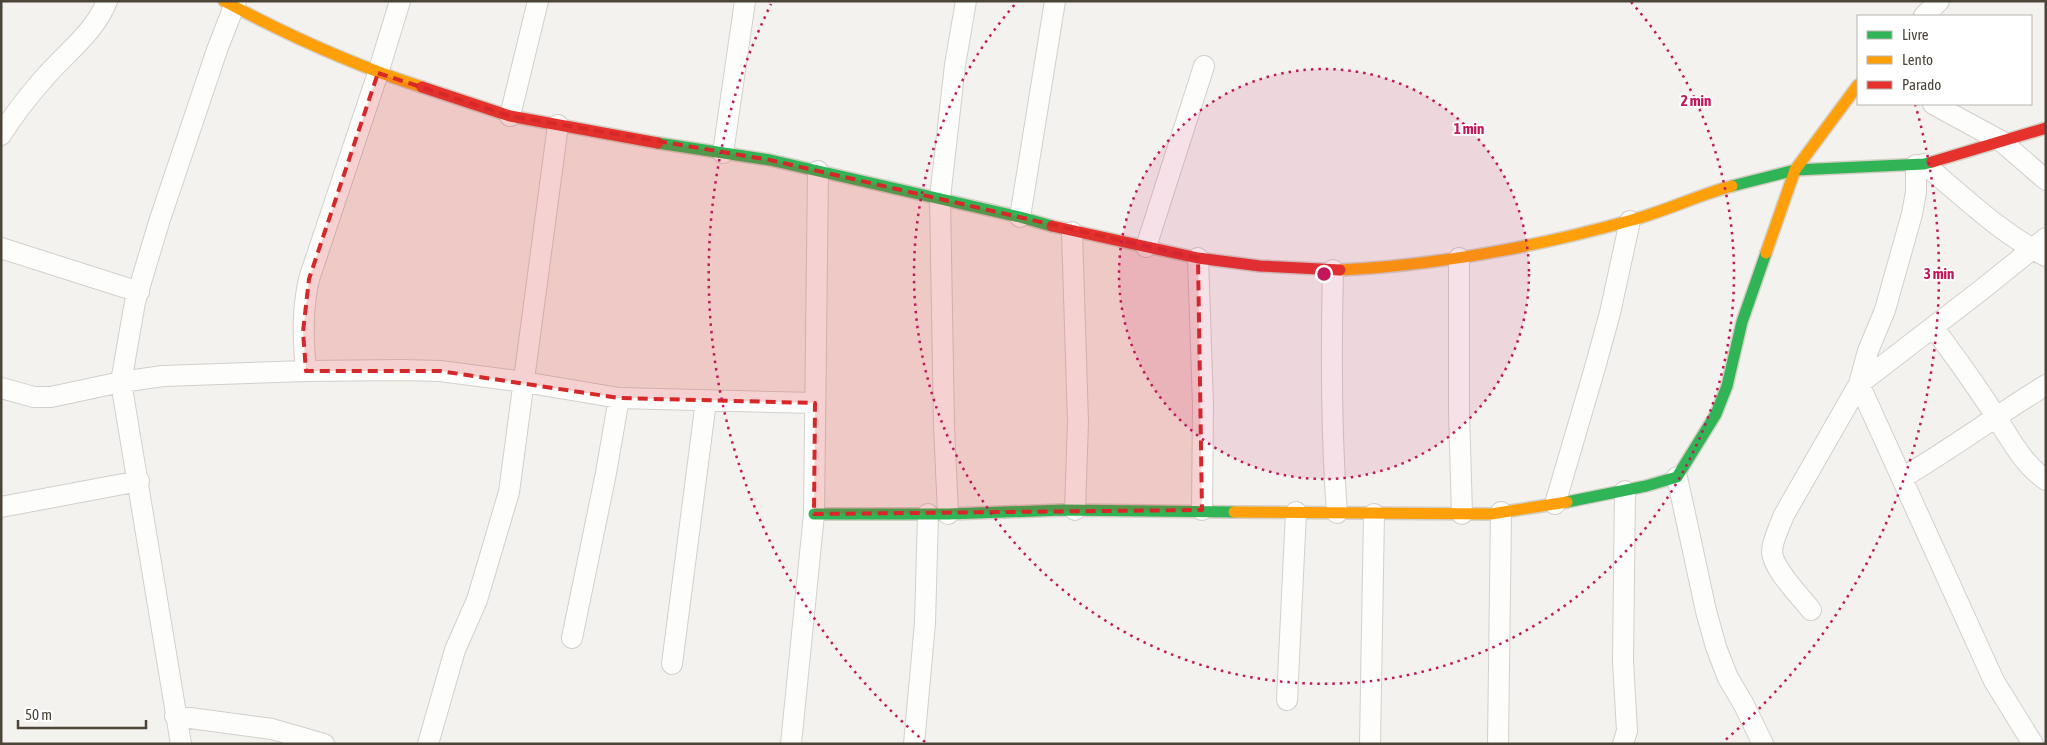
<svg xmlns="http://www.w3.org/2000/svg" width="2047" height="745" font-family="'Asap Condensed',sans-serif">
	<style>
		.lines { fill: none; stroke-linecap: round; stroke-linejoin: round }
		.street-casing { stroke: #d2d0cb; stroke-width: 22 }
		.fast-casing { stroke: #d3cfc5; stroke-width: 14 }
		.slow-casing { stroke: #d3cfc5; stroke-width: 14 }
		.jam-casing { stroke: #d3cfc5; stroke-width: 14 }
		.street { stroke: #fdfdfc; stroke-width: 20 }
		.fast { stroke: #30b455; stroke-width: 11 }
		.slow { stroke: #ff9f0a; stroke-width: 11 }
		.jam { stroke: #e5322d; stroke-width: 11 }
		.marked { fill: #d62828; fill-opacity: 0.2; stroke: #d62828; stroke-width: 4; stroke-dasharray: 10 6; stroke-linejoin: round }
		.ring { fill: none; stroke: #c2185b; stroke-width: 2.5; stroke-dasharray: 2.5 5 }
		.centre { fill: #c2185b; stroke: #fff; stroke-width: 2.5 }
		.ring-label { font-size: 15px; text-anchor: middle; font-weight: bold; fill: #c2185b; stroke: #fff; stroke-width: 4; stroke-linejoin: round; paint-order: stroke }
	</style>
	<rect width="100%" height="100%" fill="#f4f2ee"/>
	<g class="lines">
		<defs>
			<path id="street" d="M1924 16 1939 1
				M1933 104 2001 141 2046 180
				M510 116 538 1
				M1 135C14 114 30 94 46 76 67 52 95 32 107 1
				M723 153 745 1
				M1924 164C1963 196 2001 234 2046 256
				M1020 217 1055 1
				M1072 232 1078 422 1075 510
				M1146 247 1204 66
				M1 248 139 292
				M1198 258 1203 405 1202 510
				M1459 258V412L1462 514
				M1333 270C1331 352 1331 432 1337 513
				M1934 328C1955 357 1977 386 1996 417 2011 440 2023 464 2046 480
				M306 371C303 339 302 310 309 279L378 73 400 1
				M1 388 34 397H51L121 382 163 376 306 371 402 370 440 371 524 382 619 398 815 403
				M1677 477 1706 611 1716 647 1728 678 1743 703 1763 744
				M1902 478C1951 449 1997 415 2046 385
				M1555 504 1594 371 1610 313 1630 221
				M1 507 139 481
				M948 514 944 426 940 198 955 65 966 1
				M1811 610C1800 596 1773 569 1772 552 1772 540 1780 526 1784 515L1859 384 1868 351 1885 310 1912 214 1916 192V165
				M572 638 606 473 619 398
				M672 664 706 401
				M1287 700 1296 512
				M175 716 272 729 324 744
				M181 744 121 382 135 302 160 219 217 50 236 1
				M428 744 455 650 477 600 509 492 558 125
				M791 744 814 514 818 171
				M914 744 925 623 928 514
				M1370 744 1374 514
				M1498 744 1501 512
				M1623 744 1627 731 1623 661 1625 491
				M2033 744 1994 681 1859 384 1980 291 2046 238"/>
			<path id="fast" d="M658 143 770 160 1020 217 1052 226
				M1732 186 1795 170 1924 164 1932 162
				M1567 502 1646 486 1677 477 1716 414 1727 386 1742 322 1766 253
				M814 514H948L1063 510 1234 512"/>
			<path id="slow" d="M224 1C287 35 353 65 422 87
				M1766 253 1795 170 1858 85
				M1340 270C1439 265 1536 247 1632 220 1666 211 1698 195 1732 186
				M1234 512 1491 514 1567 502"/>
			<path id="jam" d="M422 87 510 116 658 143
				M1932 162 2046 128
				M1052 226 1198 258 1260 266 1340 270"/>
		</defs>
		<use href="#street" class="street-casing"/>
		<use href="#fast" class="fast-casing"/>
		<use href="#slow" class="slow-casing"/>
		<use href="#jam" class="jam-casing"/>
		<use href="#street" class="street"/>
		<use href="#fast" class="fast"/>
		<use href="#slow" class="slow"/>
		<use href="#jam" class="jam"/>
	</g>
	<path class="marked" d="M378 73 510 116 770 160 1198 258 1202 510 814 514 815 403 619 398 440 371H306L303 332 309 279Z"/>
	<circle cx="1324" cy="274" r="205" fill="#c2185b" fill-opacity=".12"/>
	<g class="ring">
		<circle cx="1324" cy="274" r="205"/>
		<path d="M1631 2A410 410 0 1 1 1017 2"/>
		<path d="M925 742A615 615 0 0 1 771 4M1915 104A615 615 0 0 1 1723 742"/>
	</g>
	<circle cx="1324" cy="274" r="8" class="centre"/>
	<g class="ring-label">
		<text x="1696" y="106">2 min</text>
		<text x="1469" y="134">1 min</text>
		<text x="1939" y="279">3 min</text>
	</g>
	<rect width="2047" height="745" fill="none" stroke="#4b4439" stroke-width="5"/>
	<rect x="1857" y="15" width="175" height="90" fill="#ffffff" stroke="#b7b4b0"/>
	<rect x="1867" y="31" width="25" height="8" fill="#30b455" stroke="#b7b4b0"/>
	<text x="1902" y="40" font-size="15" fill="#4b4439">Livre</text>
	<rect x="1867" y="56" width="25" height="8" fill="#ff9f0a" stroke="#b7b4b0"/>
	<text x="1902" y="65" font-size="15" fill="#4b4439">Lento</text>
	<rect x="1867" y="81" width="25" height="8" fill="#e5322d" stroke="#b7b4b0"/>
	<text x="1902" y="90" font-size="15" fill="#4b4439">Parado</text>
	<path d="M18 720v8h128v-8" fill="none" stroke="#4b4439" stroke-width="2.5"/>
	<text x="25" y="720" font-size="15" fill="#4b4439" stroke="#ffffff" stroke-width="4" paint-order="stroke">50 m</text>
</svg>
